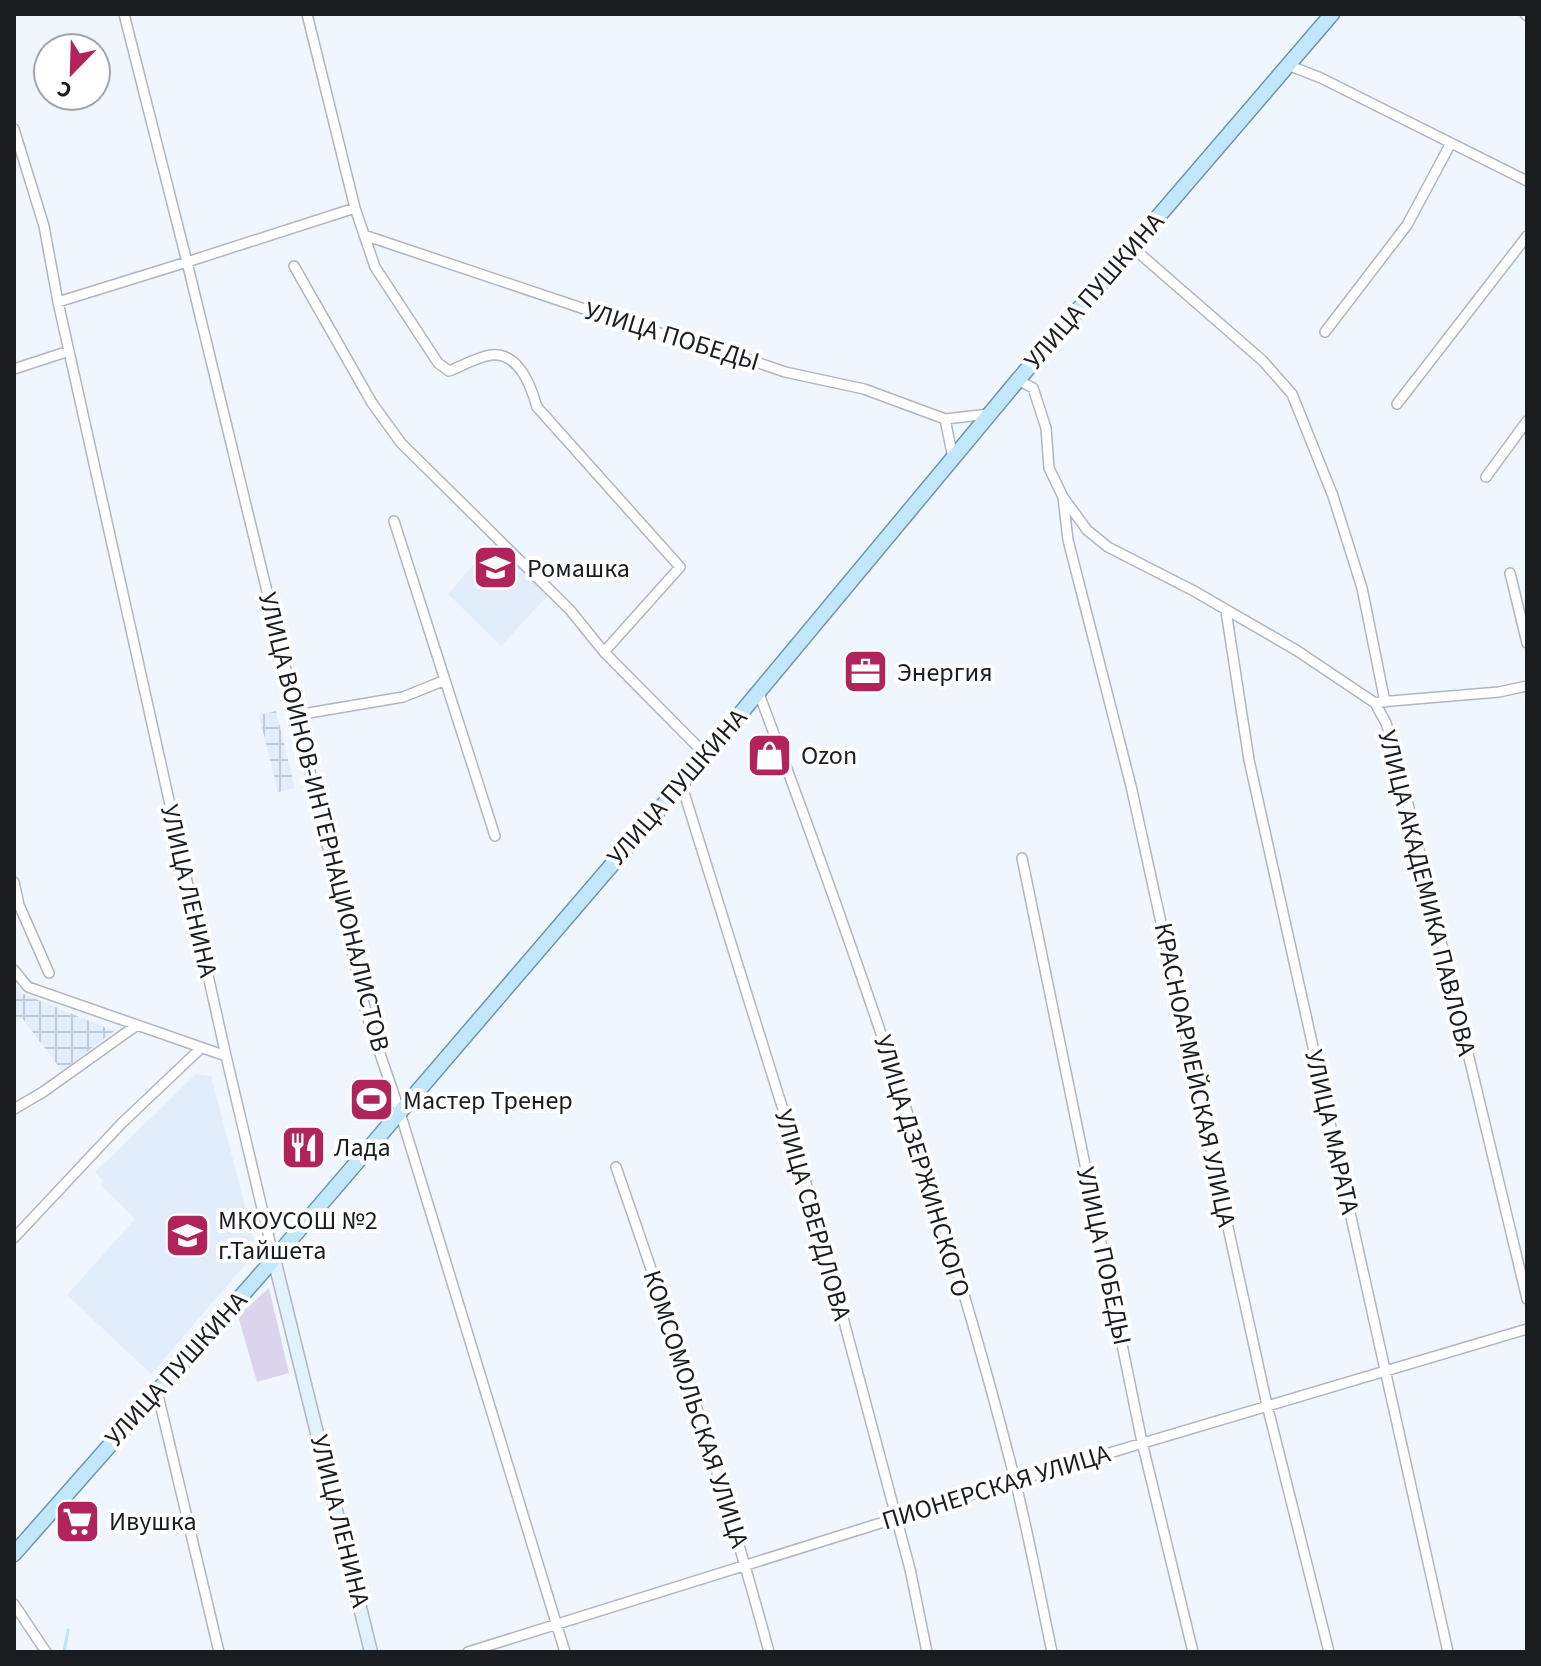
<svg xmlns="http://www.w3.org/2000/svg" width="1541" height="1666" font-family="'Source Sans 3',sans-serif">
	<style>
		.built { fill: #e2edfc }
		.industrial { fill: url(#industrial-grid) }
		.green { fill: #dbd4ed }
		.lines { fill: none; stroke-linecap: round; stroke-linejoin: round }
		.stream { stroke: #b4e8f3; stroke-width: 3 }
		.minor-casing { stroke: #b0b6be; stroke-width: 12 }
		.secondary-casing { stroke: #b0b6be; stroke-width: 15 }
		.primary-casing { stroke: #6d95ac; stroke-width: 17 }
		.minor { stroke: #fff; stroke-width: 9 }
		.secondary { stroke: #e1f2fd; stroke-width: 12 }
		.primary { stroke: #c2e6fa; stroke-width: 14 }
		.labels { text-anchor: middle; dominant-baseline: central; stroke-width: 8; stroke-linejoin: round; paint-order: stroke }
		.street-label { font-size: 26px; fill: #1a1d20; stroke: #fff }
		.poi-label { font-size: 26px; fill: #1a1d20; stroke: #fff; text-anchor: start }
	</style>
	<defs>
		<pattern id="industrial-grid" width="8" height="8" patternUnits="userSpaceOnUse" patternTransform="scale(2)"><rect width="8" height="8" fill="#e2edfc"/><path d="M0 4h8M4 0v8" fill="none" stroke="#c1cbd8"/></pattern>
	</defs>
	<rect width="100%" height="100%" fill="#f0f6fe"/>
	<path class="built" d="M493 542 549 594 501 646 448 594Z
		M196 1074 211 1076 257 1251 151 1374 67 1295 135 1219 100 1185 103 1181 95 1172Z"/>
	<path class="industrial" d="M276 711 295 788 278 792 259 715Z
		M14 983 21 993 114 1031 62 1071 22 1018 14 1025Z"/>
	<path class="green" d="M269 1288 289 1373 257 1382 238 1316Z"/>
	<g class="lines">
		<path class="stream" d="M64 1652 68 1630"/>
		<defs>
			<path id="minor" d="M124 14 187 262 355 208 307 14
				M1525 14 1527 16
				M1288 65 1321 78 1527 181
				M14 129 44 226 58 302 226 1056 274 1259
				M355 208 375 267 438 363 449 371C462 366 477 357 491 355 519 352 531 386 537 407L680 567 604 652
				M364 235 635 326 727 352 785 372 864 389 945 419 953 458
				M1132 247 1263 361 1292 394 1333 496 1362 588 1385 702
				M294 266 372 403 401 443 570 610 604 652 706 755
				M58 302 187 262 297 715 367 1016 399 1109 565 1652
				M1325 332 1407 225 1451 143
				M14 369 69 351
				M1018 380 1033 388 1046 428 1049 468 1063 497 1087 530 1108 547 1194 591 1296 650 1375 703 1386 723 1396 754 1527 1299
				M1397 404 1527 236
				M945 419 989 414
				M1486 477 1527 421
				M1063 497 1068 540 1131 786 1267 1405 1329 1652
				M394 521 495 836
				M1510 573 1527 643
				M1226 611 1249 760 1448 1652
				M758 691C855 950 947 1212 1015 1480 1029 1537 1040 1595 1052 1652
				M1379 702 1499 692 1527 686
				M297 715 403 697 443 681
				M681 783 814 1209 910 1569 927 1652
				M1022 858 1142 1442 1193 1652
				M14 882 19 905 49 973
				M14 970 28 987 226 1056
				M14 1109 43 1092 137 1025
				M616 1167C672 1328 725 1488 769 1652
				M14 1238 121 1124 201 1048
				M157 1391 219 1652
				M14 1604 46 1652
				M468 1652 1015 1481 1527 1329"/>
			<path id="secondary" d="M274 1259 371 1652"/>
			<path id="primary" d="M14 1554 274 1259 706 755 1018 380 1332 14"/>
		</defs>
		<use href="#minor" class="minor-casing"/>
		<use href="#secondary" class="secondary-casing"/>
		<use href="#primary" class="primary-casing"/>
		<use href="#minor" class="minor"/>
		<use href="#secondary" class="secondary"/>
		<use href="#primary" class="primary"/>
	</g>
	<defs>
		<symbol id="school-square" viewBox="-11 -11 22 22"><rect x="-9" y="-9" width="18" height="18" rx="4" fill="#b1235b" stroke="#fff"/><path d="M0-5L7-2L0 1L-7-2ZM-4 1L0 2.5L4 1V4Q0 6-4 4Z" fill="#fff"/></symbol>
		<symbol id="office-square" viewBox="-11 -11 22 22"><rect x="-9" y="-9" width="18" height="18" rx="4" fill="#b1235b" stroke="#fff"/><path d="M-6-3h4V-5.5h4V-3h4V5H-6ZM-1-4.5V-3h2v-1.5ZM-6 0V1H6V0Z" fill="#fff"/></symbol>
		<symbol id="shop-square" viewBox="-11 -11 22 22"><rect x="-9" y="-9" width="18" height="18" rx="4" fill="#b1235b" stroke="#fff"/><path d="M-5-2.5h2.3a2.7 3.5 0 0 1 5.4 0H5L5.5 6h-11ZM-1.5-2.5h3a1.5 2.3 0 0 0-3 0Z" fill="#fff"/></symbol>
		<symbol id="stadium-square" viewBox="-11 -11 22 22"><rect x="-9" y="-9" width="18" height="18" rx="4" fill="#b1235b" stroke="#fff"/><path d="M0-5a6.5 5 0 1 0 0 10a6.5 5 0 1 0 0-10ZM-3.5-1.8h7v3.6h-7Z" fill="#fff"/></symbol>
		<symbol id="restaurant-square" viewBox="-11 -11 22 22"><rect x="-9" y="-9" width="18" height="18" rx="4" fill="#b1235b" stroke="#fff"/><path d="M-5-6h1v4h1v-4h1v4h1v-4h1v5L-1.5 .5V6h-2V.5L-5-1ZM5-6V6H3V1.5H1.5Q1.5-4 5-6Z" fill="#fff"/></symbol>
		<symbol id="supermarket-square" viewBox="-11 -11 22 22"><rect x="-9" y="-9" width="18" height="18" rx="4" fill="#b1235b" stroke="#fff"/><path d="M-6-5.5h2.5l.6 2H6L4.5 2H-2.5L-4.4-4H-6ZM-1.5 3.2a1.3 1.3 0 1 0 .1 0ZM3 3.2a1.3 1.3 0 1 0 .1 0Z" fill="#fff"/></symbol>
	</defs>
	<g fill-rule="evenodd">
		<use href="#school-square" x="470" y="542" width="51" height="51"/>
		<use href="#office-square" x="840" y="646" width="51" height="51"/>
		<use href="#shop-square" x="744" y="730" width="51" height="51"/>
		<use href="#stadium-square" x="346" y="1074" width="51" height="51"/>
		<use href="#restaurant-square" x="278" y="1122" width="51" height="51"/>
		<use href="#school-square" x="162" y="1210" width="51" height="51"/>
		<use href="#supermarket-square" x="52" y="1496" width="51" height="51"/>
	</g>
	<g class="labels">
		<g class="street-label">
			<text transform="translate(1094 291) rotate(-49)">УЛИЦА ПУШКИНА</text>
			<text transform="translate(672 336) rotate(17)">УЛИЦА ПОБЕДЫ</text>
			<text transform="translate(677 787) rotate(-49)">УЛИЦА ПУШКИНА</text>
			<text transform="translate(324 822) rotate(76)">УЛИЦА ВОИНОВ-ИНТЕРНАЦИОНАЛИСТОВ</text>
			<text transform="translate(189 891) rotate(77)">УЛИЦА ЛЕНИНА</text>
			<text transform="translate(1427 893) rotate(76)">УЛИЦА АКАДЕМИКА ПАВЛОВА</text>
			<text transform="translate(1195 1075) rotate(78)">КРАСНОАРМЕЙСКАЯ УЛИЦА</text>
			<text transform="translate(1332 1132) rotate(77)">УЛИЦА МАРАТА</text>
			<text transform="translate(922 1166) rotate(73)">УЛИЦА ДЗЕРЖИНСКОГО</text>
			<text transform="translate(813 1215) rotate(74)">УЛИЦА СВЕРДЛОВА</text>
			<text transform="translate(1104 1256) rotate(78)">УЛИЦА ПОБЕДЫ</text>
			<text transform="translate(176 1369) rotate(-48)">УЛИЦА ПУШКИНА</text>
			<text transform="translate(696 1409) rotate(72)">КОМСОМОЛЬСКАЯ УЛИЦА</text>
			<text transform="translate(996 1487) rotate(-17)">ПИОНЕРСКАЯ УЛИЦА</text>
			<text transform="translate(340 1521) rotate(76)">УЛИЦА ЛЕНИНА</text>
		</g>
		<g class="poi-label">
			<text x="527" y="568">Ромашка</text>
			<text x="897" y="672">Энергия</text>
			<text x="801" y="755">Ozon</text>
			<text x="403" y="1100">Мастер Тренер</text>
			<text x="334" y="1147">Лада</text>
			<text x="218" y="1220">МКОУСОШ №2<tspan x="218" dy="30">г.Тайшета</tspan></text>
			<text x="109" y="1521">Ивушка</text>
		</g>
	</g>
	<rect width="1541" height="1666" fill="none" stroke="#1a1d20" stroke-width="32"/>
	<g transform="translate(72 72) rotate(203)"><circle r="38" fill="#ffffff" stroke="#a3a5a6" stroke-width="2"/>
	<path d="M0-6L14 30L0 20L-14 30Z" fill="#b1235b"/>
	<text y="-12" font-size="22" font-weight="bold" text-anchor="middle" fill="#1a1d20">С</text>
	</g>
</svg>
